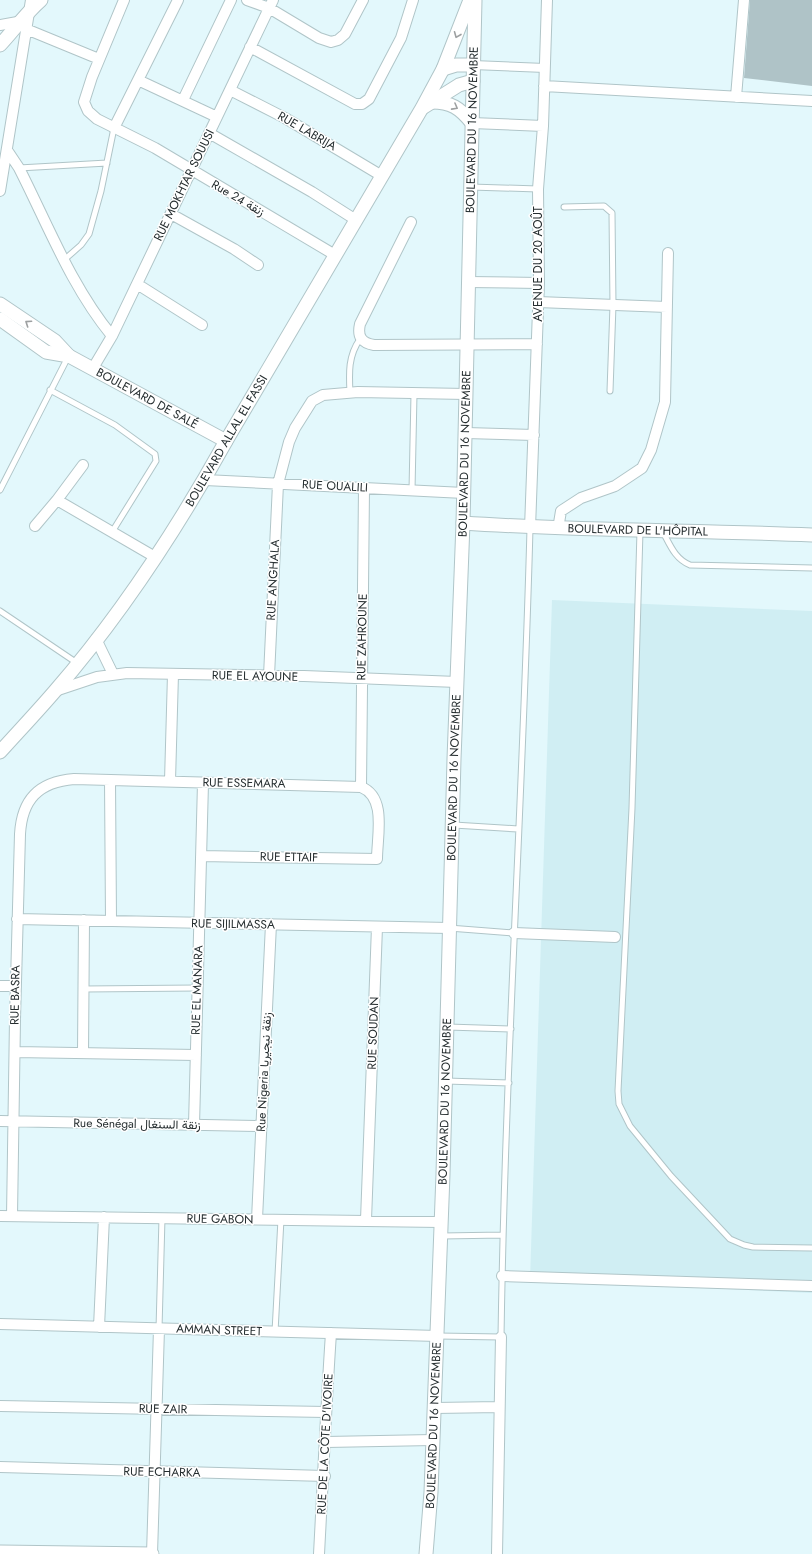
<svg xmlns="http://www.w3.org/2000/svg" width="812" height="1554" font-family="Jost,Vazirmatn,sans-serif">
	<style>
		.built { fill: #d0eef3 }
		.building { fill: #afc3c7 }
		.lines { fill: none; stroke-linecap: round; stroke-linejoin: round }
		.service-casing { stroke: #b0c5c8; stroke-width: 7 }
		.pedestrian-casing { stroke: #b0c5c8; stroke-width: 10 }
		.minor-casing { stroke: #b0c5c8; stroke-width: 12 }
		.tertiary-casing { stroke: #b0c5c8; stroke-width: 15 }
		.service { stroke: #fff; stroke-width: 5 }
		.pedestrian { stroke: #fff; stroke-width: 8 }
		.minor { stroke: #fff; stroke-width: 10 }
		.tertiary { stroke: #fff; stroke-width: 13 }
		.oneway { stroke: #9da0a1 }
		.labels { text-anchor: middle; dominant-baseline: central; stroke-width: 3; stroke-linejoin: round; paint-order: stroke }
		.street-label { font-size: 12px; fill: #252d2f; stroke: #fff }
	</style>
	<rect width="100%" height="100%" fill="#e3f8fc"/>
	<path class="built" d="M552 600 812 611V1293L530 1280Z"/>
	<path class="building" d="M750 0H812V86L744 78Z"/>
	<g class="lines">
		<defs>
			<path id="service" d="M19 168 107 163
				M471 187 538 189
				M564 207 604 206 612 213 613 305 610 391
				M64 260 81 245 89 234 101 191 114 128
				M50 390 115 425 155 454 156 461 112 532
				M350 393C349 373 348 356 360 339
				M0 490 68 357
				M412 490 414 394
				M640 531 632 808 618 1091 619 1104 630 1126 671 1176 730 1239 744 1245 753 1247 812 1248
				M663 532C670 545 675 559 690 565L812 568
				M0 611 77 663
				M454 825 518 829
				M449 928 514 933
				M84 989 197 988
				M448 1027 511 1029
				M446 1081 509 1083
				M442 1236 503 1235
				M159 1329 162 1218
				M275 1332 281 1219
				M438 1336 501 1337C505 1067 523 798 530 528"/>
			<path id="pedestrian" d="M473 65 545 68"/>
			<path id="minor" d="M124 0 92 77 84 102 88 111 97 119 155 148 335 255
				M247 0 269 8 319 38 331 42 338 40 345 34 363 0
				M0 25 23 21
				M26 29 99 59
				M250 47 355 104H362L369 99 401 38 413 0
				M138 80 217 117
				M544 86 812 101
				M230 90 285 118 382 176
				M736 97 744 0
				M183 100 231 0
				M472 123 543 126
				M114 128 178 0
				M209 133 312 192 356 220
				M7 150 19 168C48 225 71 286 112 336
				M0 191 31 0
				M171 214 234 249 258 265
				M411 222 360 324C357 337 362 343 374 345L537 344
				M468 282 539 283
				M137 284 202 325
				M538 302 667 307
				M93 368 112 336 273 0
				M466 433 534 435
				M83 465 57 500 155 557
				M205 480 464 493
				M35 526 57 500
				M530 528 539 283 538 189 543 126 547 0
				M558 529 561 511 581 498 615 486 642 468 651 450 665 402 668 253
				M96 639 113 674
				M269 676 278 484 289 442 295 428 312 401 323 395 358 392 466 394
				M55 691 97 677 127 673 304 676 457 682
				M110 780 111 921
				M170 781 173 674
				M361 787 364 488
				M17 919 449 928
				M514 933 615 937
				M0 986H16
				M15 1052 196 1055
				M83 1053 84 920
				M0 1121 262 1126
				M194 1125 203 783
				M0 1216 441 1222
				M12 1216 15 1019 20 834C22 800 38 782 74 779L361 787C387 797 377 836 377 859L201 856
				M257 1219 271 924
				M366 1220 377 927
				M502 1276 812 1286
				M0 1324 438 1336
				M99 1327 104 1217
				M0 1406 326 1412
				M435 1408 499 1407
				M326 1442 433 1440
				M0 1467 325 1476
				M152 1554 159 1329
				M319 1554C323 1480 326 1407 331 1333
				M497 1554 501 1337"/>
			<g id="tertiary">
				<path d="M0 45C14 30 26 13 41 0"/>
				<path d="M443 69 456 65H473"/>
				<path d="M432 102C451 102 460 108 472 123"/>
				<path d="M424 107 459 85 473 81"/>
				<path d="M0 304 55 341 69 356"/>
				<path id="s1" d="M0 319 46 352 69 356 226 441"/>
				<path id="s2" d="M463 523C579 531 696 530 812 535"/>
				<path id="s3" d="M0 752C18 732 37 712 55 691 121 615 177 529 226 441L422 108 443 69 470 0"/>
				<path d="M0 1552 152 1554"/>
				<path id="s4" d="M426 1554 431 1492 443 1174 454 759 463 523 475 0"/>
			</g>
		</defs>
		<use href="#service" class="service-casing"/>
		<use href="#pedestrian" class="pedestrian-casing"/>
		<use href="#minor" class="minor-casing"/>
		<use href="#tertiary" class="tertiary-casing"/>
		<use href="#service" class="service"/>
		<use href="#pedestrian" class="pedestrian"/>
		<use href="#minor" class="minor"/>
		<use href="#tertiary" class="tertiary"/>
	</g>
	<defs><path id="oneway-chevron" d="M-2-3.5L2.5 0L-2 3.5" fill="none" stroke-width="1.6" stroke-linecap="round" stroke-linejoin="round"/></defs>
	<g class="oneway">
		<use href="#oneway-chevron" transform="translate(457 35) rotate(112)"/>
		<use href="#oneway-chevron" transform="translate(455 107) rotate(29)"/>
		<use href="#oneway-chevron" transform="translate(28 323) rotate(-146)"/>
	</g>
	<g class="labels">
		<g class="street-label">
			<text stroke="none"><textPath href="#s4" startOffset="1425">BOULEVARD DU 16 NOVEMBRE</textPath></text>
			<text transform="translate(307 131) rotate(30)">RUE LABRIJA</text>
			<text transform="translate(184 185) rotate(-64)">RUE MOKHTAR SOUUSI</text>
			<text transform="translate(238 198) rotate(30)">Rue 24 زنقة</text>
			<text transform="translate(538 264) rotate(-90)">AVENUE DU 20 AOÛT</text>
			<text stroke="none"><textPath href="#s1" startOffset="169">BOULEVARD DE SALÉ</textPath></text>
			<text stroke="none"><textPath href="#s3" startOffset="386">BOULEVARD ALLAL EL FASSI</textPath></text>
			<text stroke="none"><textPath href="#s4" startOffset="1101">BOULEVARD DU 16 NOVEMBRE</textPath></text>
			<text transform="translate(335 486) rotate(3)">RUE OUALILI</text>
			<text stroke="none"><textPath href="#s2" startOffset="175">BOULEVARD DE L'HÔPITAL</textPath></text>
			<text transform="translate(273 580) rotate(-87)">RUE ANGHALA</text>
			<text transform="translate(362 637) rotate(-89)">RUE ZAHROUNE</text>
			<text transform="translate(255 676) rotate(1)">RUE EL AYOUNE</text>
			<text stroke="none"><textPath href="#s4" startOffset="777">BOULEVARD DU 16 NOVEMBRE</textPath></text>
			<text transform="translate(244 783) rotate(1)">RUE ESSEMARA</text>
			<text transform="translate(289 857) rotate(1)">RUE ETTAIF</text>
			<text transform="translate(233 924) rotate(1)">RUE SIJILMASSA</text>
			<text transform="translate(197 990) rotate(-88)">RUE EL MANARA</text>
			<text transform="translate(15 995) rotate(-89)">RUE BASRA</text>
			<text transform="translate(373 1033) rotate(-88)">RUE SOUDAN</text>
			<text transform="translate(264 1072) rotate(-87)">Rue Nigeria زنقة نيجيريا</text>
			<text stroke="none"><textPath href="#s4" startOffset="453">BOULEVARD DU 16 NOVEMBRE</textPath></text>
			<text transform="translate(137 1124) rotate(1)">Rue Sénégal زنقة السنغال</text>
			<text transform="translate(220 1219) rotate(1)">RUE GABON</text>
			<text transform="translate(219 1330) rotate(2)">AMMAN STREET</text>
			<text transform="translate(163 1409) rotate(1)">RUE ZAIR</text>
			<text stroke="none"><textPath href="#s4" startOffset="129">BOULEVARD DU 16 NOVEMBRE</textPath></text>
			<text transform="translate(325 1444) rotate(-87)">RUE DE LA CÔTE D'IVOIRE</text>
			<text transform="translate(162 1472) rotate(1)">RUE ECHARKA</text>
		</g>
	</g>
</svg>
